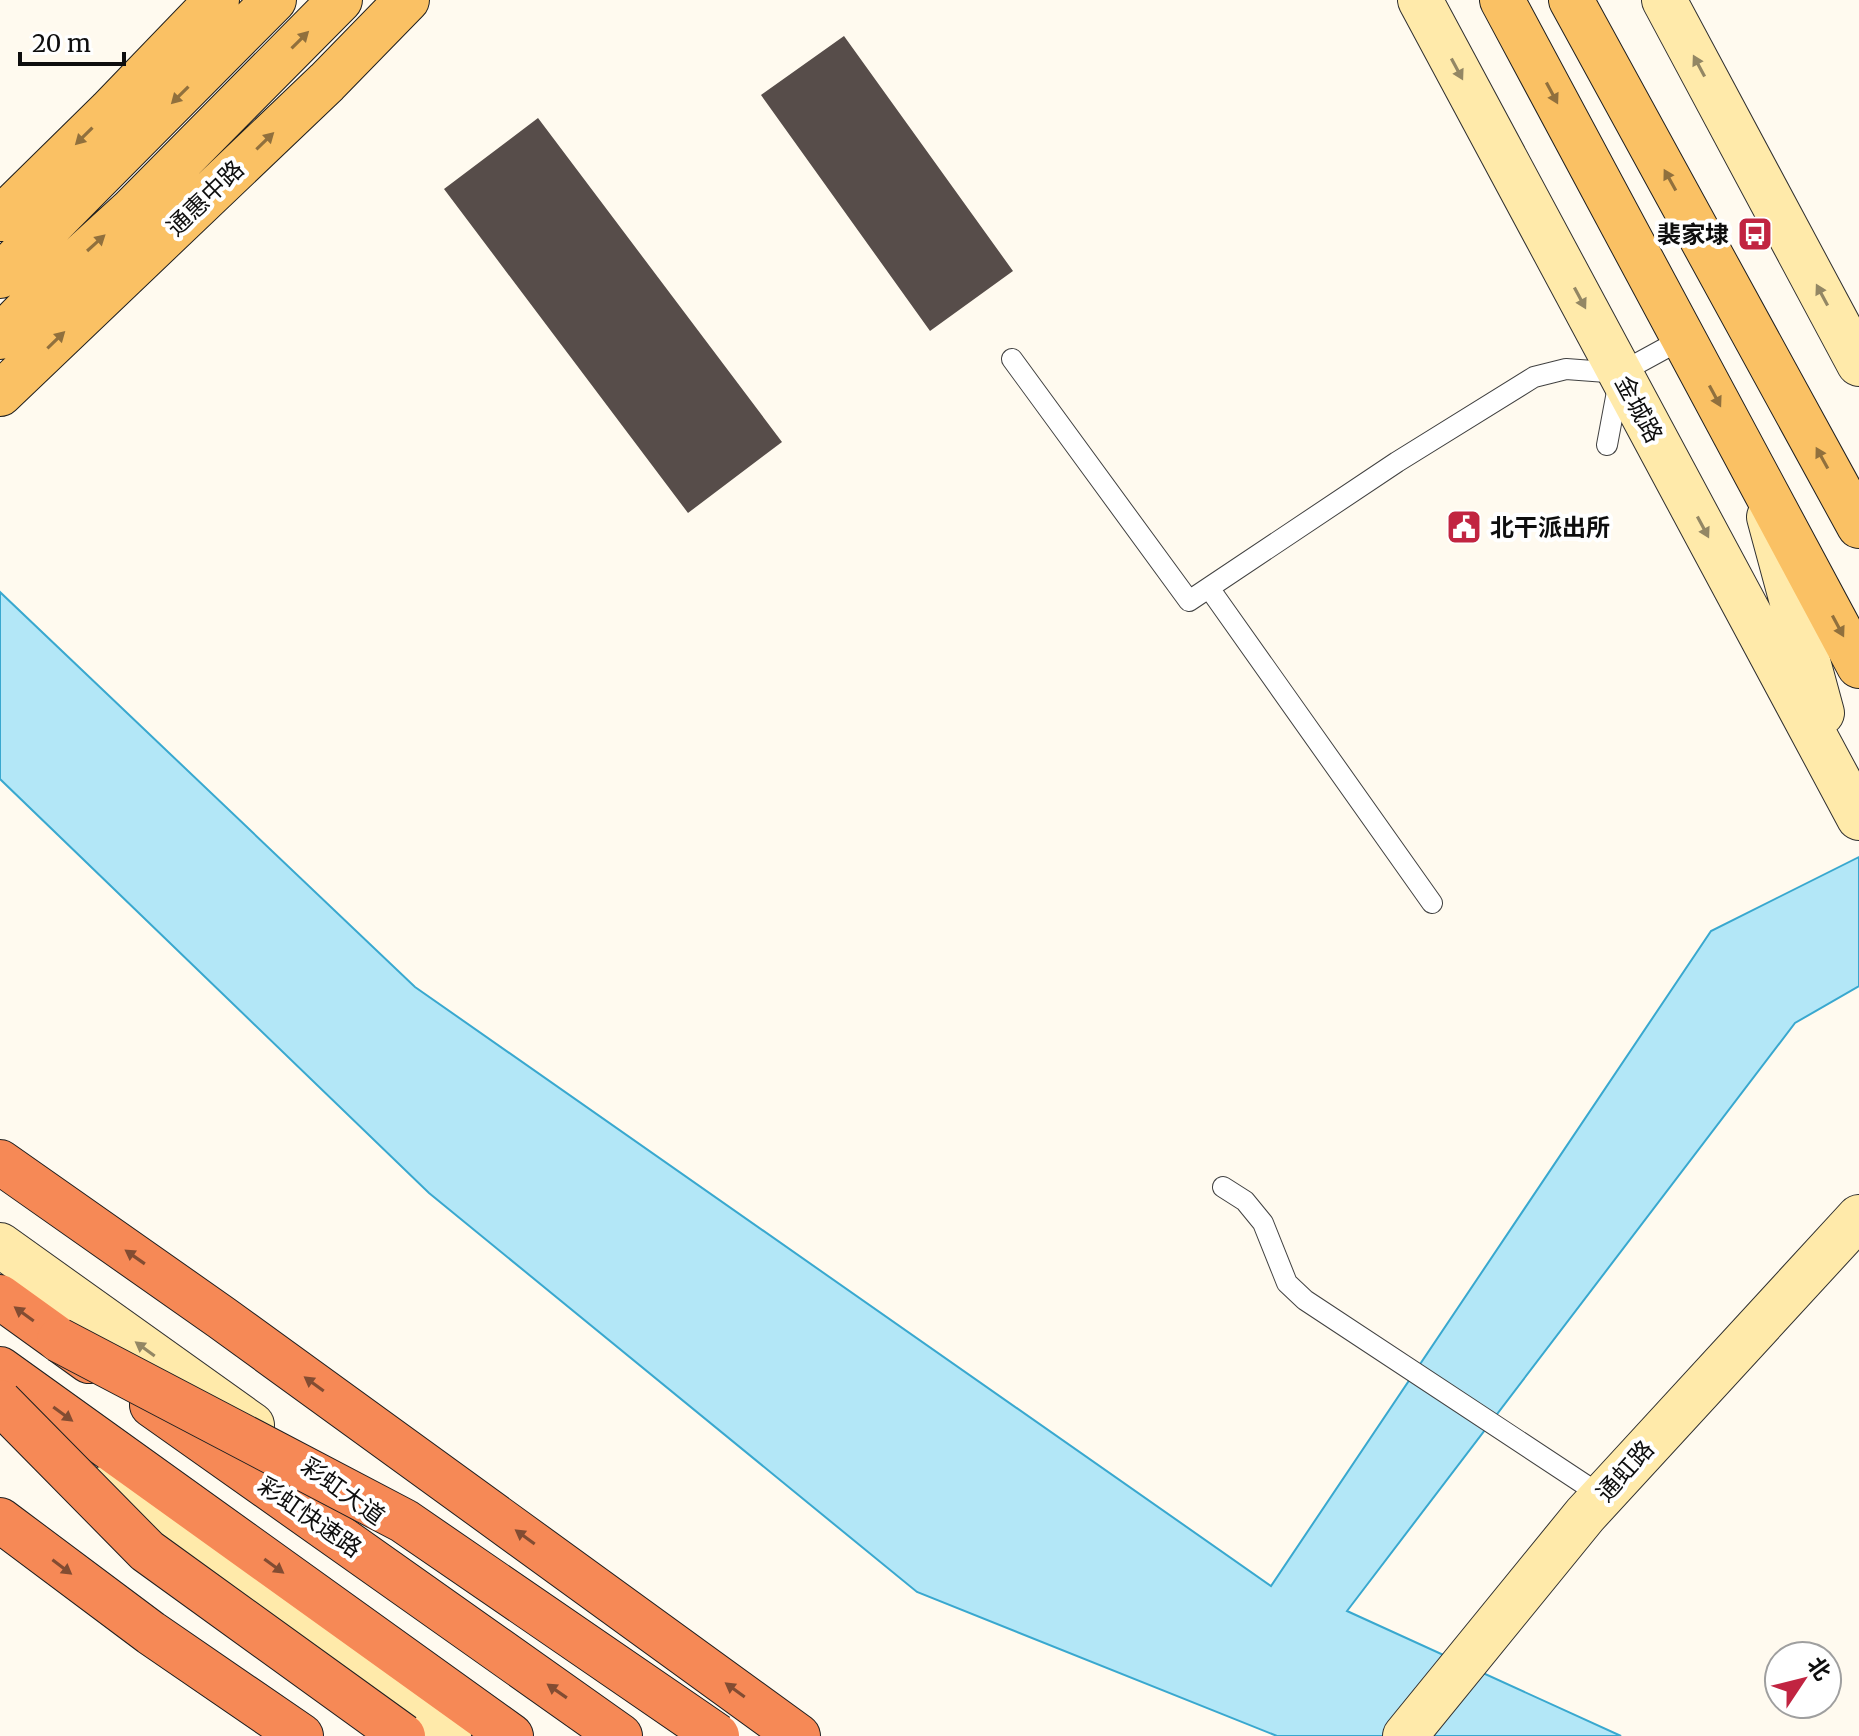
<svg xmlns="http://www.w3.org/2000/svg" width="1859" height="1736" font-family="Merriweather,'Noto Sans SC',serif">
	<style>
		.water { fill: #b3e7f7; stroke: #39a8cf; stroke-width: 2 }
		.building { fill: #574d4a }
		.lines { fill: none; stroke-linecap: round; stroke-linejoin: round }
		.lane-casing { stroke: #414141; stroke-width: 22 }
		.secondary-casing { stroke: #303030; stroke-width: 46 }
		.primary-casing { stroke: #1f1f1f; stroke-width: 46 }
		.highway-casing { stroke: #1f1f1f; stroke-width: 46 }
		.lane { stroke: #fff; stroke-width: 20 }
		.secondary { stroke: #ffeaaa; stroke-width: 44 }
		.primary { stroke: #fac164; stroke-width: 44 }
		.highway { stroke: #f68956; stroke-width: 44 }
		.highway-bridge-casing { stroke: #1f1f1f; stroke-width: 46; stroke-linecap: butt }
		.highway-bridge { stroke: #f68956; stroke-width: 44 }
		.oneway { fill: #90703d }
		.oneway2 { fill: #938764 }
		.oneway3 { fill: #824c32 }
		.labels { text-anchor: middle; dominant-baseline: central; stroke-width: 8; stroke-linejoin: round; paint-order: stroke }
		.street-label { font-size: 24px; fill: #0e0e0e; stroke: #fff }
		.poi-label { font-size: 24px; font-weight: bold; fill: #0e0e0e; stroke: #fff; text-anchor: end }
	</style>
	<rect width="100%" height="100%" fill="#fffaef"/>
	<path class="water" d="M0 592 415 987 1271 1586 1711 931 1859 857V986L1795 1023 1347 1611 1621 1736H1277L917 1592 429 1193 0 779Z"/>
	<path class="building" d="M844 36 1013 271 930 331 761 95Z
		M538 118 782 442 688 513 444 189Z"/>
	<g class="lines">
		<defs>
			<path id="lane" d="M1012 359 1189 601 1397 462 1534 377 1566 369 1620 373 1684 338
				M1607 445 1619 381
				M1209 588 1432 903
				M1223 1187 1245 1201 1263 1223 1287 1283 1305 1300 1602 1496"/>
			<path id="secondary" d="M1420 0 1859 818
				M1664 0 1859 364
				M1769 517 1822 713
				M0 1245 252 1425
				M103 1489 449 1736
				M1405 1736 1585 1515 1859 1217"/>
			<path id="primary" d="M1502 0 1859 666
				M1571 0 1859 526
				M0 219 110 111 217 0
				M0 276 274 0
				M0 337 60 276 132 210 340 0
				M0 394 327 82 407 0"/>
			<path id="highway" d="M0 1162 222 1318 798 1736
				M0 1297 89 1361
				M0 1369 511 1736
				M152 1405 620 1736
				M0 1520 151 1633 301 1736"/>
		</defs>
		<use href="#lane" class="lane-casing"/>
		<use href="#secondary" class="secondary-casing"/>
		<use href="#primary" class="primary-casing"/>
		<use href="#highway" class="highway-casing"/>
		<use href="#lane" class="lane"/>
		<use href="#secondary" class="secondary"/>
		<use href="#primary" class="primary"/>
		<use href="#highway" class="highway"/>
		<defs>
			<path id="highway-bridge" d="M59 1340 404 1521 717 1736
				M0 1402 147 1551 403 1736"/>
		</defs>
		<use href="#highway-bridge" class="highway-bridge-casing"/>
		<use href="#highway-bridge" class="highway-bridge"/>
	</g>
	<defs><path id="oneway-solid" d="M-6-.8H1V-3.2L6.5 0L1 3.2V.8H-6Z" transform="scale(2)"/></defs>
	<g class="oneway">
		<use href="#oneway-solid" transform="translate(300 40) rotate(-45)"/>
		<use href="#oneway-solid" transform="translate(1552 93) rotate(62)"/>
		<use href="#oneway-solid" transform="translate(180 95) rotate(135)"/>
		<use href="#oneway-solid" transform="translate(84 136) rotate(135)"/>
		<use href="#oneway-solid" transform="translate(265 141) rotate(-44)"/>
		<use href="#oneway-solid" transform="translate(1670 180) rotate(-119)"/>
		<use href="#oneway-solid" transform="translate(96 243) rotate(-42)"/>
		<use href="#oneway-solid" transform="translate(56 340) rotate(-44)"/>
		<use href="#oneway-solid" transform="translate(1715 396) rotate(62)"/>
		<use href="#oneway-solid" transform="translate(1822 458) rotate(-119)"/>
		<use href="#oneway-solid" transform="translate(1838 626) rotate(62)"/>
	</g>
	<g class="oneway2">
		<use href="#oneway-solid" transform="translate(1699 66) rotate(-118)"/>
		<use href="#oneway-solid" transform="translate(1457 69) rotate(62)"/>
		<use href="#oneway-solid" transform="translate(1822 295) rotate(-118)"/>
		<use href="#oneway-solid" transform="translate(1580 298) rotate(62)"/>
		<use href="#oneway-solid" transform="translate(1703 527) rotate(62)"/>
		<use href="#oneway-solid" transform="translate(145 1349) rotate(-144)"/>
	</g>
	<g class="oneway3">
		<use href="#oneway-solid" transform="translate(135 1257) rotate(-145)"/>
		<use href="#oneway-solid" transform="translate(24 1314) rotate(-144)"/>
		<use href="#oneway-solid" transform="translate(314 1384) rotate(-144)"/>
		<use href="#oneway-solid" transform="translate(63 1414) rotate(36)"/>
		<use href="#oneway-solid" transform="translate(525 1537) rotate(-144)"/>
		<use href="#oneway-solid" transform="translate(274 1566) rotate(36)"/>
		<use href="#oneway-solid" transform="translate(62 1567) rotate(37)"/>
		<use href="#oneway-solid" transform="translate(735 1690) rotate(-144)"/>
		<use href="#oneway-solid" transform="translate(557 1691) rotate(-145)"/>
	</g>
	<defs>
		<symbol id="bus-square" viewBox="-11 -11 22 22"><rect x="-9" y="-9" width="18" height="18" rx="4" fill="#c12441" stroke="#fff"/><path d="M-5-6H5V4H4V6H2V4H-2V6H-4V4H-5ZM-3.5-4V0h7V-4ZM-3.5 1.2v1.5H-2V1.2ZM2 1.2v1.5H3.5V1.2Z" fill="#fff"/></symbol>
		<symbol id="civic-square" viewBox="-11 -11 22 22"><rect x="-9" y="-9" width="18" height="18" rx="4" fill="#c12441" stroke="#fff"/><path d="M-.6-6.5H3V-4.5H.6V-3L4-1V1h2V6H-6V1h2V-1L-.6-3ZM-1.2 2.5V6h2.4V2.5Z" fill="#fff"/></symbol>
	</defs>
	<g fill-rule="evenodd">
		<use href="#bus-square" x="1735" y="214" width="40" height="40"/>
		<use href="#civic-square" x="1444" y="507" width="40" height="40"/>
	</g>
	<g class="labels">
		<g class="street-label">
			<text transform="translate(205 198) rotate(-44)">通惠中路</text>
			<text transform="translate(1639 409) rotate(62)">金城路</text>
			<text transform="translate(1625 1471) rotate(-48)">通虹路</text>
			<text transform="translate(343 1491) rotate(36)">彩虹大道</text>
			<text transform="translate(310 1517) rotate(35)">彩虹快速路</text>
		</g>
		<g class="poi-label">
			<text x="1729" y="234">裴家埭</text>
			<text x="1490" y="527" text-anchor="start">北干派出所</text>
		</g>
	</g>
	<g transform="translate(1803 1680) rotate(55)"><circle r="38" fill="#ffffff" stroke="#9f9f9f" stroke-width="2"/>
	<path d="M0-6L14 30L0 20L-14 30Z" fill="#c12441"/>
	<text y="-12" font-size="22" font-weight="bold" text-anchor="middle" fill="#0e0e0e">北</text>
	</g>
	<path d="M20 52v12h104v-12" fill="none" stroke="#0e0e0e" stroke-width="4"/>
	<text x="32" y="52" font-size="24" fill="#0e0e0e" stroke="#ffffff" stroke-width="6" paint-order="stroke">20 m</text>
</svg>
